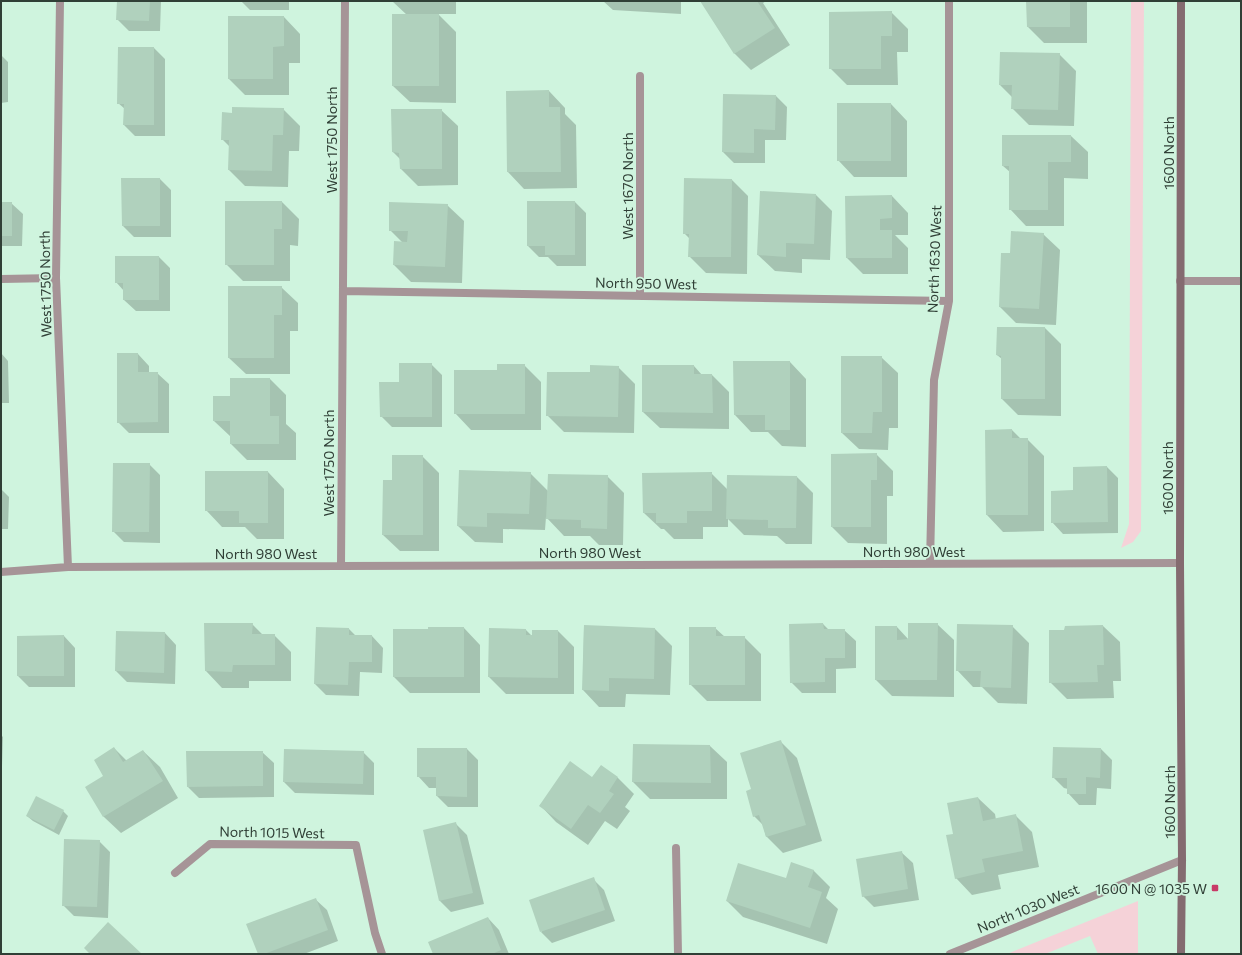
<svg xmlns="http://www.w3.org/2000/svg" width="1242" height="955" font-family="Commissioner,sans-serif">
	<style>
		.green { fill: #f5d2d8 }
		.shadow { fill: #0003 }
		.building { fill: #b0d1bd }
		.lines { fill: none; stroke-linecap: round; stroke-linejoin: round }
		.minor { stroke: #a69497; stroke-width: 8 }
		.secondary { stroke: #846b70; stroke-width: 8 }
		.poi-dot { fill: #c83a67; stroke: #cff4de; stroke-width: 1.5 }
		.labels { text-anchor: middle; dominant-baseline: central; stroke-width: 3.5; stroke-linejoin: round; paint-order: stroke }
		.street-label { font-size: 14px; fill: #303f36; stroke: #cff4de }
		.poi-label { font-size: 14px; fill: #303f36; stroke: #cff4de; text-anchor: end }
	</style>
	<rect width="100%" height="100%" fill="#cff4de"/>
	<path class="green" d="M1131 1H1144L1141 531 1133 542 1121 548 1129 524Z
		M1138 901V954H1098L1090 936 1045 954H1007Z"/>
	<path class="shadow" d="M118 1H161L160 31H129L117 19Z
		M241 1H289V10H250Z
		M392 1H456V14H438L456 32V103L410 102 393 86 407 15Z
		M603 1H681V14L613 10Z
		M701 1H766L763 3 790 45 751 70 735 54Z
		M1027 1H1087V43H1044L1028 27Z
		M891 12 908 29V52H897L898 85H847L830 68Z
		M284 17 300 34V63H289V95H245L229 79Z
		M154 48 165 59V136H135L124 125 125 109 118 103Z
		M1059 54 1076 71 1074 126 1029 125 1012 108V97L1000 85Z
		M1 55 8 62V102L1 103Z
		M549 91 565 108V114L576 125 577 188 524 189 508 172 507 92Z
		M776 96 787 107 786 140H765V163H734L723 152Z
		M891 104 907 121V177H854L838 160Z
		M283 109 300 126 299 151H289L288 187 245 186 229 170 230 147 222 139Z
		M441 110 458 126V185L418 186 401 169V160L393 152Z
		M1003 136H1071L1088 152V179L1064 178V226H1026L1010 209V172L1003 166Z
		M160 179 171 190V237H134L123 226Z
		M732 180 748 196 747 274 706 273 689 256 690 239 684 233Z
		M816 195 832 211 830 260 802 259V273L775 271 758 255Z
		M892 196 908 213V235H895L908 248V274H863L847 258Z
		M282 202 299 219 298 246 290 245V281H243L226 264Z
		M575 202 586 213V266H557L548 257H539L528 246Z
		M1 203H11L23 214 22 246H1Z
		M447 205 464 221 462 283 411 282 394 265 395 242H402L390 230Z
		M1043 234 1060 250 1056 325 1016 323 1000 307 1011 254Z
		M159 257 170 268V311H136L124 300V291L116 282Z
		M281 287 298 303V331H290V374H246L229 358Z
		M1045 328 1061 344V416L1018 415 1002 399V359L997 355Z
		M1 353 8 361 9 403H1Z
		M138 354 149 366V373H157L169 384V433H129L118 422Z
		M881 357 898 373V428H889L888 450 859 449 842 433Z
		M734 362H790L806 379V447L782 446 768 432H751L735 415Z
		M431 364 442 375V427H392L381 416 400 383Z
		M524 365 541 382V430H471L455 413 498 371Z
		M694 366 702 375H712L729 392V429L660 428 643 412Z
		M618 367 635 384 634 433 564 432 547 415 591 373Z
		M270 379 286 395V424L296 433V460H247L231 444V437L214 421 231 397Z
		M1012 430 1021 439H1027L1044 456V531L1003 532 987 515 986 431Z
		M876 454 893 471V496H887V544L848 543 832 527Z
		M422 456 439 473V551H400L383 535 393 481Z
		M149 464 160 475V543L124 542 113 531Z
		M1107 467 1118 478V533L1063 534 1052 522 1074 491Z
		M268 472 284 489V539H257L245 527H222L206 510Z
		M530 473 548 491 607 476 624 493 623 545H599L590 536H564L546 517 545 530 503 529V543L475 542 458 526Z
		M711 473 728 490 797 477 813 493 812 544H786L777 536 744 535 728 519V527H703V539H674L664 529H661L644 513Z
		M1 489 9 497 8 529H1Z
		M205 624H252L263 635H274L291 652V681H249V688H222L206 671Z
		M823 624 829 630H844L856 641V668L836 669V693H802L791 682Z
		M937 624 954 640V697L892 696 876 680 897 627 909 640Z
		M584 626 655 629 672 646 670 695 626 694 625 707H599L583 690Z
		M1012 626 1029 643 1027 704 998 703 982 687H973L957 670Z
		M1103 626 1120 642 1121 681H1113L1114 698 1067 699 1050 682 1065 631Z
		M464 628 480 645V693H410L394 677V630Z
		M715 628 725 637H744L761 654V701H707L690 684Z
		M349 629 356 636H372L383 648 382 673 360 672 359 696 326 695 315 684Z
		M526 630 533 637 558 631 574 647V694H506L489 677Z
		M165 633 176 645 175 684 127 682 116 671Z
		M64 636 75 648V687H29L18 676V637Z
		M1 735 3 737 1 796Z
		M781 742 797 758 822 841 783 853 766 836 763 825 754 816 752 790Z
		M634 745 710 746 727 762V799H650L633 782Z
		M114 748 127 761 143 751 160 767 178 798 121 833 104 817 87 787 105 776Z
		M467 749 478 760V807H448L437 796V788H429L418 776Z
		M1101 749 1112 760 1111 789 1097 788 1096 805H1079L1068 793V789L1064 788 1053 777Z
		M262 752 274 763V797L199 798 188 787Z
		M363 752 374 763V795L295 793 284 782Z
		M601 766 618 778 634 794 625 807 630 811 617 829 605 821 588 845 556 822 540 805 592 779Z
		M978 798 995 814 996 820 1016 816 1032 832 1039 867 998 875 1001 889 972 895 956 878 955 835Z
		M63 811 68 816 59 835 33 821 27 816Z
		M456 824 467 835 484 904 451 912 440 901 424 831Z
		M99 841 110 852 108 918 74 916 63 905Z
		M901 852 913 863 919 900 874 907 863 896Z
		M813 870 830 887 826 898 838 909 827 944 743 917 727 901Z
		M593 879 604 890 615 921 552 943 541 932Z
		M315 899 327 910 338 941 304 954H259Z
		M488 918 499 930 509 954H434Z"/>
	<path class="building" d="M117 1H150L149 21 116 20Z
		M700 1H757L775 28 734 54Z
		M1026 1H1070V27H1027Z
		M892 11V36H881V69H829V12Z
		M392 14H439V86H392Z
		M228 16H284V46L273 47V79H228Z
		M118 47H154V125H123L124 104H117Z
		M1000 52 1060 53 1058 110 1011 109 1012 85H999Z
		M549 90V107H560L561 172H507L506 91Z
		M723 94 776 95 775 130 754 129V153L722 152Z
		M837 103H891V161H837Z
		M232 107 284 108 283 135H273L272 171 228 170 229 140H221L222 112 232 113Z
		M391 109H442V169H400L399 153 392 152Z
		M1002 135H1071V162H1048V210H1009V166H1002Z
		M121 178H160V226H122Z
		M684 178 732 179 731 257H688L689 234H683Z
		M760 191 816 194 814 244 786 243V257L757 255Z
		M892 195V218L880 219V230H892V258H846L845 196Z
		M225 201H282V229H274V265H225Z
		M527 201H575V255H545V246H527Z
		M1 202H12V236H1Z
		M389 202 448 204 445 267 393 265 394 241 407 242 408 231H389Z
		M1011 231 1044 233 1039 309 999 307 1001 253H1010Z
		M115 256H159V300H123V283H115Z
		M228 286H282V315H274V358H228Z
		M997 327H1045V399H1001V356L996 355Z
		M117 353H138V372H158V422L117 423Z
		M841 356H882V412H873L872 433H841Z
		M733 361H790V430H765V415H734Z
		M399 363H432V417H380L379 382H399Z
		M497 364H525V414H454V370H497Z
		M590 365 619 366 618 417 546 416 547 372H590Z
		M642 365H694V374H712L713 413 642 412Z
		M230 378H270V416H279V444H230V421H213V396H230Z
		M1012 429V438H1028V515H986L985 430Z
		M877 453V480H871V527H831V454Z
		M392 455H423V535H382L383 480H392Z
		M113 463H150L149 532H112Z
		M1107 466 1108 522 1051 523V491L1073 490V467Z
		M459 470 531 472 529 514 487 513V527L457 526Z
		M205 471H268V523H239V511H205Z
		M712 472V511H687V523H656V513H643L642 473Z
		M548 474 608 475 607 529 581 528V520L546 519Z
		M727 475 797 476 796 528H768V520L726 519Z
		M204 623H253L252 634H275V665H233L232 672 205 671Z
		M823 623 824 629H845V658H825V682L790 683 789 624Z
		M908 623H938L937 680H875V626H897V640L908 639Z
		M957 624 1013 625 1011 688 980 687 981 671H956Z
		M584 625 655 628 654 679 609 678V691L582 690Z
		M1103 625 1104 665H1097L1098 682 1049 683V630H1064L1065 626Z
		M316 627 349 628V635H372V662H349L348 685 314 684Z
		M428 627H464V677H393V629H428Z
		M689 627H716V636H745V685H689Z
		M489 628 526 629V635H532V630H558V678L488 677Z
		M116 631 165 632 164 673 115 671Z
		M64 635V676H17V636Z
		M781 740 806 825 766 837 759 815 753 817 746 791 751 789 740 753Z
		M633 744 710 745 711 783 632 782Z
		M114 747 123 762 143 750 163 781 103 817 85 787 103 776 94 760Z
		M1053 747 1101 748 1100 778 1086 777V794H1067V778H1052Z
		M417 748H467V797L436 796V777H417Z
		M284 749 364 751 363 784 283 782Z
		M186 751H263V786L187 787Z
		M570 761 592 777 601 765 618 777 609 791 614 794 600 813 588 805 571 829 539 806Z
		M36 796 64 810 54 830 26 816Z
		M978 797 983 821 1016 814 1023 851 982 859 985 872 955 879 946 835 953 834 947 803Z
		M456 822 473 893 439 901 423 830Z
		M64 839 100 840 97 907 62 906Z
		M902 851 908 889 862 897 856 859Z
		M791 862 814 870 808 887 822 892 810 928 726 901 738 863 786 878Z
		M594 877 605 910 540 932 529 900Z
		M316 898 328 930 264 954H258L246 924Z
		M488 917 501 950 492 954H433L428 942Z
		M108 922 142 954H90L84 948Z"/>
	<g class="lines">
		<path class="minor" d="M60 1 56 278 68 567
			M640 76V296
			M1 279 56 278
			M1180 281H1241
			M343 291 949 301
			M930 564 934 380 949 301V1
			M341 566 345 1
			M1 572 68 567 1180 563
			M676 848 678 954
			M175 873 210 844 356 845 375 933 382 954
			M950 954 1182 860"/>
		<path class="secondary" d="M1181 954 1182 860 1180 563 1181 1"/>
	</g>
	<rect class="poi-dot" x="1211" y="884" width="8" height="8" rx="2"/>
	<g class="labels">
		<g class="street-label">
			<text transform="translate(331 140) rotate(-90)">West 1750 North</text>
			<text transform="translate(1168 153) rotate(-90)">1600 North</text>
			<text transform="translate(627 186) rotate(-90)">West 1670 North</text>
			<text transform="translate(934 259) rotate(-88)">North 1630 West</text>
			<text transform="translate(646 283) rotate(1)">North 950 West</text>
			<text transform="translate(45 284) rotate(-91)">West 1750 North</text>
			<text transform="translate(328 463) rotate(-90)">West 1750 North</text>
			<text transform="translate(1167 478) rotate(-90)">1600 North</text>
			<text x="914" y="551">North 980 West</text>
			<text x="590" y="552">North 980 West</text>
			<text x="266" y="553">North 980 West</text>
			<text transform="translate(1169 802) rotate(-90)">1600 North</text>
			<text transform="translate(272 832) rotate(1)">North 1015 West</text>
			<text transform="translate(1028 908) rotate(-22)">North 1030 West</text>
		</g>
		<g class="poi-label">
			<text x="1207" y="888">1600 N @ 1035 W</text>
		</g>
	</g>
	<rect width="1242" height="955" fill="none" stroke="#303f36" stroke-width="4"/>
</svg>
